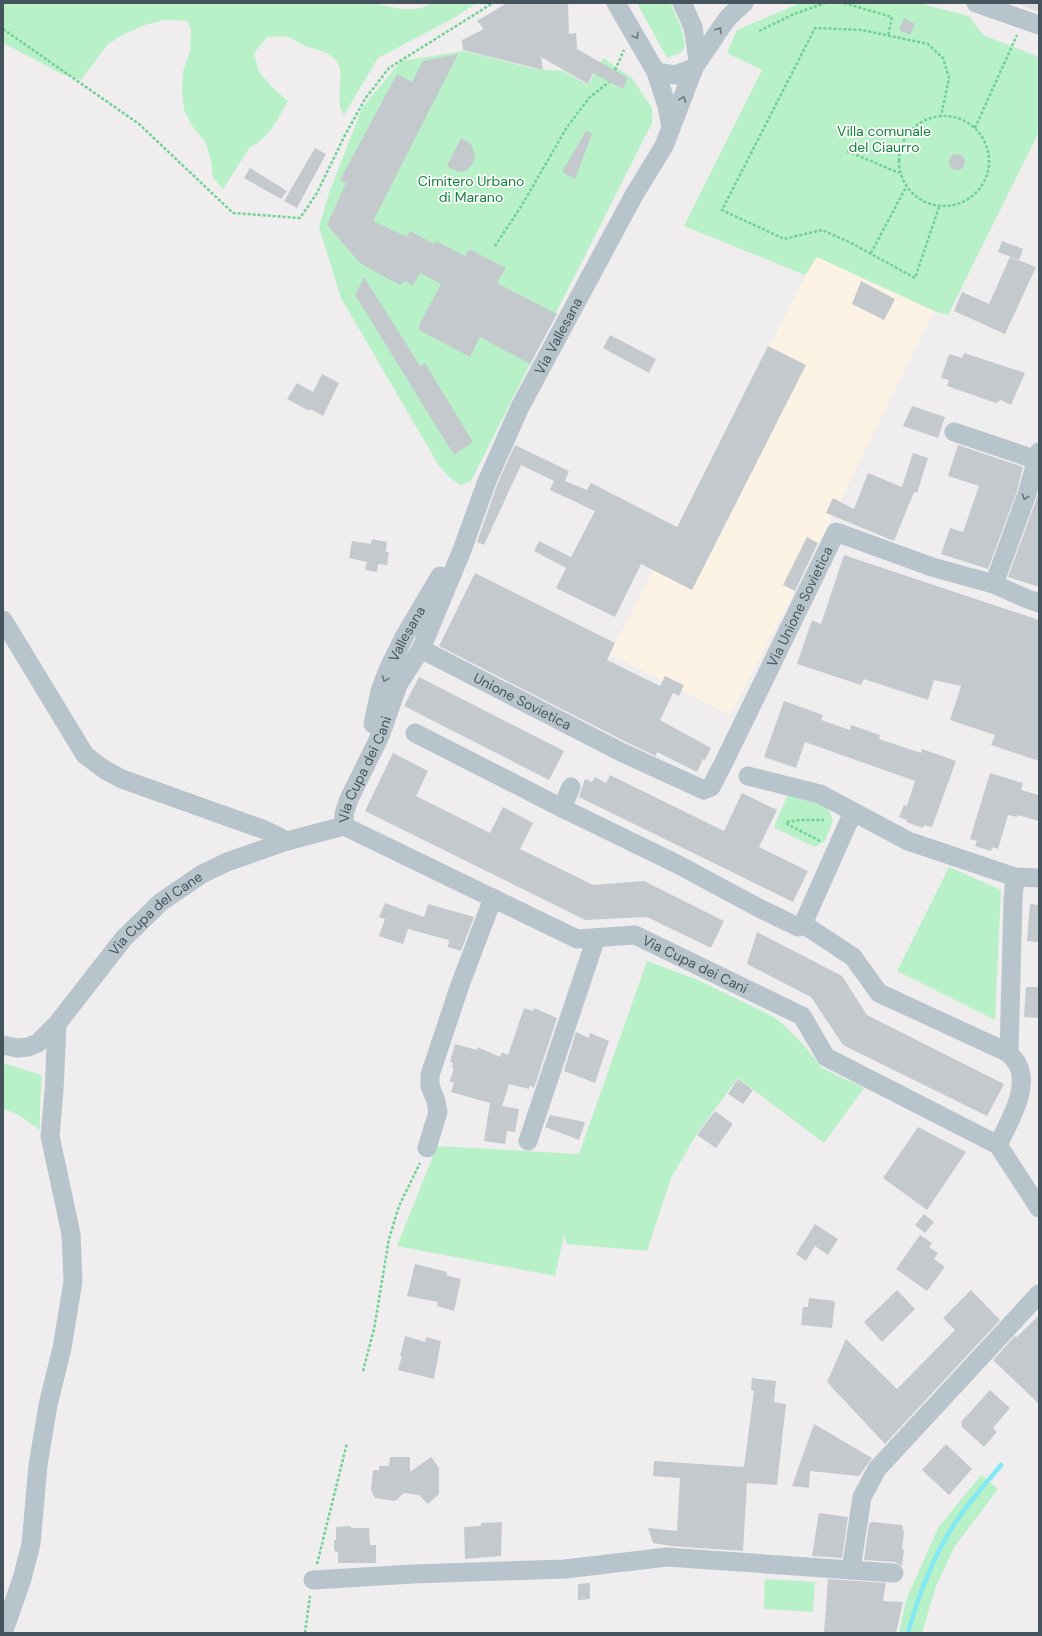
<svg xmlns="http://www.w3.org/2000/svg" width="1042" height="1636" font-family="'DM Sans',sans-serif">
	<style>
		.commercial { fill: #fdf3e5 }
		.education { fill: #e1dee0 }
		.green { fill: #b8f1c7 }
		.lines { fill: none; stroke-linecap: round; stroke-linejoin: round }
		.stream { stroke: #83e8f1; stroke-width: 4.5 }
		.building { fill: #c4c9ce }
		.path { stroke: #6fd194; stroke-width: 2.5; stroke-dasharray: 3 2; stroke-linecap: butt }
		.minor { stroke: #b8c4cc; stroke-width: 19 }
		.oneway { stroke: #68767e }
		.labels { text-anchor: middle; dominant-baseline: central; stroke-width: 3.5; stroke-linejoin: round; paint-order: stroke }
		.park-label { font-size: 14px; fill: #11813b; stroke: #fff }
		.street-label { font-size: 14px; fill: #45545c; stroke: #fff }
	</style>
	<rect width="100%" height="100%" fill="#f0edee"/>
	<path class="commercial" d="M816 256 934 311 821 540 730 715 610 654Z"/>
	<path class="education" d="M1016 3H1039V12Z"/>
	<path class="green" d="M3 3H370C390 6 415 15 432 3H477L452 19 378 58 344 115C335 102 342 85 340 70 337 52 319 51 305 46 299 43 294 39 288 37 282 36 273 37 267 37L254 53 259 72 272 87 288 101C278 118 269 139 250 147L223 189 213 178 211 162 206 143 193 127 184 110 182 91 183 71 190 52 191 32 188 21 165 20 145 25 126 33 108 44 81 80 62 74 3 43Z
		M637 3H670L682 29 685 47 680 53 667 58Z
		M800 3H918L969 16 983 35 1039 57V132L948 315 934 311 817 257 805 275 684 226 762 70 727 53 737 30Z
		M465 51 535 69 563 71 588 85 603 58 632 78 652 108V123L471 481 461 485 451 479 439 466 341 298 319 227 329 193 362 108 401 61Z
		M789 792 827 807 833 820 825 841 815 847 775 828V824Z
		M949 867 1001 890 995 1020 897 971Z
		M647 961 698 980 772 1016 784 1025 803 1044 822 1068 864 1088 824 1143 738 1078 698 1132 671 1178 647 1251 567 1244 564 1235 555 1276 397 1246 437 1146 579 1154Z
		M3 1063 42 1075 40 1106V1130L17 1114 3 1109Z
		M981 1475 998 1489 955 1546 936 1586 922 1633H899L906 1600 938 1528Z
		M765 1579 815 1582 813 1612 764 1609Z"/>
	<g class="lines">
		<path class="stream" d="M908 1633C918 1596 933 1558 953 1526 967 1504 985 1485 1001 1465"/>
	</g>
	<path class="building" d="M507 3H568L569 34 576 33 577 49 628 78 623 89 593 73 588 84 541 57 543 70 463 50 462 40 484 29 477 21Z
		M904 18 915 24 910 35 899 30Z
		M458 54 373 221 407 237 410 231 434 244 436 241 465 256 469 249 506 268 497 283 557 314 530 364 480 337 470 357 419 330V325L441 284 420 273 413 285 405 281 400 285 361 264 327 225 346 183 340 180 397 74 412 82 423 61Z
		M586 131 592 134 575 179 562 172Z
		M461 138 471 144 475 156 472 165 465 171 458 172 447 166Z
		M315 148 326 154 297 208 284 201Z
		M949 162a8 8 0 1 1 16 0a8 8 0 1 1-16 0Z
		M250 168 287 191 281 199 244 178Z
		M1002 241 1023 249 1019 260 998 252Z
		M1010 257 1036 267 1005 334 954 311 962 292 989 304Z
		M364 277 420 366 425 363 473 442 454 455 355 295Z
		M861 281 895 299 884 320 852 304Z
		M610 335 656 359 649 373 603 348Z
		M768 346 806 365 692 590 641 564 615 617 556 588 566 568 534 551 539 541 571 557 595 511 550 490 554 481 521 465 484 545 477 542 497 485 515 445 569 471 565 481 587 490 591 483 677 527Z
		M964 353 1025 373 1011 405 1001 400 996 403 947 386 949 380 941 378 949 354 962 358Z
		M322 374 339 383 323 416 310 409 309 411 287 399 297 383 313 392Z
		M912 406 945 417 938 438 903 426Z
		M958 445 1023 467 1017 491 988 569 941 554 950 528 963 532 979 486 948 476Z
		M913 453 928 458 917 493 914 492 894 541 826 513 833 498 854 509 868 473 902 487Z
		M1039 492V587L1008 577Z
		M807 537 818 543 795 591 783 585Z
		M372 539 387 542 386 552H389L387 565 378 564 377 572 365 570 367 562 349 558 352 541 371 544Z
		M844 555 1039 620V761L991 745 995 735 950 720 961 686 934 680 928 700 864 679 861 685 797 664 812 620 821 624Z
		M475 573 615 643 607 660 660 686 665 676 684 685 679 696 673 693 660 720 711 748 705 760 703 759 697 772 657 752 656 756 628 743 439 646Z
		M419 677 564 751 549 780 404 706Z
		M784 701 823 715 821 720 850 730 851 725 880 735 879 739 921 753 922 749 956 761 932 827 924 825 923 828 906 822 907 820 899 817 904 805 907 806 915 781 805 742 796 768 764 757Z
		M393 753 428 771 416 796 490 833 503 807 533 823 520 849 593 885 644 881 724 921 711 948 647 917 585 920 365 811Z
		M990 773 1023 783 1021 790 1039 795V821L1018 815 1017 817 1008 815 998 849 992 847 991 851 975 846 977 841 970 839Z
		M610 775 724 831 742 793 777 810 759 847 808 871 793 902 579 797 585 779 592 782 595 777 606 783Z
		M385 903 424 917 428 904 474 917 461 951 448 947 449 940 408 929 403 944 379 936 385 919 379 917Z
		M1030 904 1039 905V942L1027 941Z
		M757 932 842 976 867 1015 1004 1084 987 1116 843 1045 811 997 747 964Z
		M1026 987H1039V1018L1024 1017Z
		M524 1008 533 1011 534 1008 557 1018 534 1088 530 1085 529 1089 509 1084 502 1106 519 1109 515 1132 507 1131 505 1144 484 1141 490 1103 451 1092 454 1083 450 1081 454 1068H452L453 1063 450 1062 455 1044 477 1050V1047L500 1057 502 1052 508 1055Z
		M576 1032 589 1038 590 1033 609 1041 595 1083 564 1071Z
		M738 1079 753 1090 743 1104 728 1094Z
		M715 1111 733 1124 716 1148 697 1135Z
		M550 1115 585 1122 579 1140 545 1127Z
		M918 1127 966 1152 927 1210 883 1178Z
		M924 1214 934 1222 925 1233 915 1225Z
		M815 1224 838 1239 828 1255 815 1246 806 1261 796 1254Z
		M920 1235 932 1243 929 1247 938 1253 934 1259 945 1267 927 1291 896 1269Z
		M415 1264 447 1272 446 1275 461 1279 454 1311 437 1306 438 1302 407 1296Z
		M897 1290 915 1309 882 1342 864 1322Z
		M971 1290 1000 1320 885 1444 827 1382 846 1339 897 1389 955 1330 943 1318Z
		M809 1298 835 1301 832 1328 801 1325 803 1307H808Z
		M1039 1315V1404L993 1360 1015 1336 1017 1337Z
		M405 1336 425 1342 426 1337 441 1341 434 1379 398 1370 402 1356H400Z
		M752 1378 776 1381 774 1402 786 1404 777 1485 747 1483 743 1551 671 1546 653 1543 648 1528 677 1531 680 1478 653 1476 654 1461 744 1467 754 1391 751 1390Z
		M990 1390 1010 1408 993 1428 997 1432 984 1447 961 1426 962 1424 961 1422Z
		M814 1424 872 1458 859 1476 810 1471 809 1488 792 1486Z
		M946 1444 972 1469 949 1495 922 1470Z
		M390 1457H410V1472L431 1457 439 1468V1494L428 1504 419 1495 404 1493 395 1501 375 1498 371 1490 373 1470H379V1466H389Z
		M819 1513 848 1517 842 1558 812 1556Z
		M502 1522 501 1556 465 1559 464 1527 481 1526V1523Z
		M872 1522 902 1525 904 1533 902 1549 904 1550 902 1566 895 1562 864 1560 869 1524Z
		M351 1526V1528H369L370 1545H376V1563H338V1552L334 1551V1540H336V1527Z
		M828 1579 886 1583 883 1601 903 1602 896 1633H824Z
		M590 1583V1599L578 1600V1584Z"/>
	<g class="lines">
		<path class="path" d="M844 3 892 17 888 36
			M3 29 139 124 233 213 300 218 317 193 344 137 365 99 389 68 493 3
			M759 31 794 14 825 3
			M615 70 624 50
			M899 161a45 45 0 1 1 90 0a45 45 0 1 1-90 0Z
			M975 128 1017 35
			M847 151 899 173
			M939 207 915 278 853 244 822 230 784 239 722 210 815 28 862 30 928 44 943 58 949 78 941 116
			M495 246 522 205 567 127 589 98 609 82
			M871 253 906 187
			M820 841 787 824 786 822 800 820H824
			M363 1371 374 1329 389 1239 399 1206 420 1163
			M317 1564 347 1443
			M305 1633 310 1596"/>
		<g class="minor">
			<path d="M616 3 656 72 675 75 694 68 698 61 696 47 693 27 682 3"/>
			<path d="M976 3 1039 25"/>
			<path d="M698 61C709 47 717 32 728 18 732 13 739 8 744 3"/>
			<path d="M656 72 667 106 671 128"/>
			<path d="M954 432 1037 460"/>
			<path d="M994 584 1027 494 1039 452"/>
			<path d="M3 620 85 755 105 770 122 779 265 830 287 841"/>
			<path id="s1" d="M421 649 623 753 704 790 711 787 724 762 836 532 932 567 994 584 1025 598 1039 603"/>
			<path id="s2" d="M373 724 380 691 388 670 404 637 440 576"/>
			<path d="M415 733 562 808"/>
			<path d="M748 776 820 794 908 841 1015 877 1039 878"/>
			<path d="M571 787 562 808 677 864 759 908 798 927 803 924 853 812"/>
			<path id="s3" d="M344 826V814L349 799 380 736 398 685 421 649 462 550 487 481 520 407 634 195 664 146 694 68"/>
			<path id="s4" d="M344 826 577 939 635 935 802 1016 826 1057 998 1145 1039 1208"/>
			<path d="M803 924 853 957 879 993 1009 1053"/>
			<path id="s5" d="M3 1045 17 1048 28 1047 38 1043 57 1024 124 938 161 902 202 874 227 862 287 841 344 826"/>
			<path d="M528 1141 596 938"/>
			<path d="M998 1145C1008 1123 1031 1088 1017 1063 1015 1060 1011 1056 1009 1053L1013 899 1015 877"/>
			<path d="M427 1148 438 1112 436 1101 430 1086V1075L460 985 493 898"/>
			<path d="M851 1570 862 1497 877 1469 1039 1294"/>
			<path d="M313 1580 413 1574 565 1569 667 1557 894 1573"/>
			<path d="M3 1633 22 1579 31 1544 38 1465 48 1405 62 1348 73 1281 71 1234 50 1136 54 1091 57 1024"/>
		</g>
	</g>
	<defs><path id="oneway-chevron" d="M-2-3.5L2.5 0L-2 3.5" fill="none" stroke-width="1.6" stroke-linecap="round" stroke-linejoin="round"/></defs>
	<g class="oneway">
		<use href="#oneway-chevron" transform="translate(719 30) rotate(-57)"/>
		<use href="#oneway-chevron" transform="translate(636 36) rotate(59)"/>
		<use href="#oneway-chevron" transform="translate(683 99) rotate(-69)"/>
		<use href="#oneway-chevron" transform="translate(1025 497) rotate(109)"/>
		<use href="#oneway-chevron" transform="translate(385 679) rotate(111)"/>
	</g>
	<g class="labels">
		<g class="park-label">
			<text x="884" y="131">Villa comunale<tspan x="884" dy="16">del Ciaurro</tspan></text>
			<text x="471" y="181">Cimitero Urbano<tspan x="471" dy="16">di Marano</tspan></text>
		</g>
		<g class="street-label">
			<text stroke="none"><textPath href="#s3" startOffset="537">Via Vallesana</textPath></text>
			<text stroke="none"><textPath href="#s1" startOffset="525">Via Unione Sovietica</textPath></text>
			<text stroke="none"><textPath href="#s2" startOffset="97">Vallesana</textPath></text>
			<text stroke="none"><textPath href="#s1" startOffset="114">Unione Sovietica</textPath></text>
			<text stroke="none"><textPath href="#s3" startOffset="61">Via Cupa dei Cani</textPath></text>
			<text stroke="none"><textPath href="#s5" startOffset="212">Via Cupa del Cane</textPath></text>
			<text stroke="none"><textPath href="#s4" startOffset="384">Via Cupa dei Cani</textPath></text>
		</g>
	</g>
	<rect width="1042" height="1636" fill="none" stroke="#45545c" stroke-width="8"/>
</svg>
